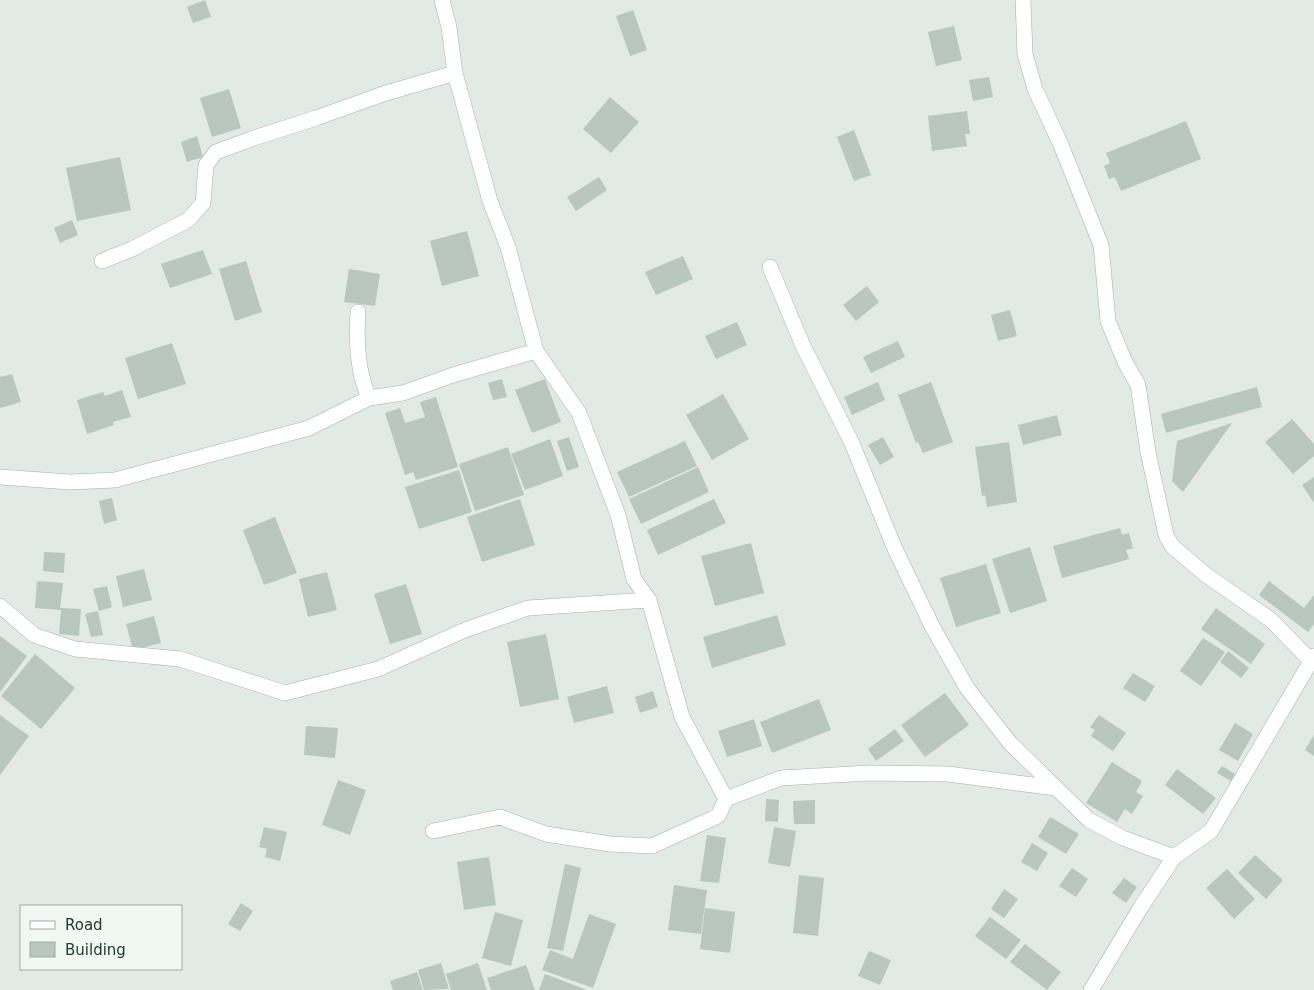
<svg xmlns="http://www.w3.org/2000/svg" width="1314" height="990" font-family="'DejaVu Sans',sans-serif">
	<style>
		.building { fill: #b9c7c0 }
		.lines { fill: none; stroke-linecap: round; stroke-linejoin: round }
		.minor-casing { stroke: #a4b1aa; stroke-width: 16 }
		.minor { stroke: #fff; stroke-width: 15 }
	</style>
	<rect width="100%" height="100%" fill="#e1eae4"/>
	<path class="building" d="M205 0 211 17 193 23 187 7Z
		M633 10 647 50 630 56 616 16Z
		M954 26 962 60 936 66 928 32Z
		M989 77 993 97 973 101 969 80Z
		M229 89 241 128 212 137 200 98Z
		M610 97 639 122 611 153 583 129Z
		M967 111 970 134H965L967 146 932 151 928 116Z
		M1186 121 1201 159 1121 191 1115 177 1109 179 1104 166 1110 163 1106 153Z
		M854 130 871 175 854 181 837 137Z
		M197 136 203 157 187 162 181 142Z
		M120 157 131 210 77 221 66 168Z
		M599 177 607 190 576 211 567 197Z
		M72 220 78 235 60 243 54 228Z
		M467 231 479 276 442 286 430 241Z
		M203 250 212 274 170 288 161 264Z
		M683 256 693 279 656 295 645 272Z
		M246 261 262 312 235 321 219 269Z
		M349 269 380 274 375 306 344 302Z
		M867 286 879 302 856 321 843 305Z
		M1010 310 1017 336 998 341 991 315Z
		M737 322 747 345 716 359 705 336Z
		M898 341 905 357 871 373 863 357Z
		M172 343 186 384 138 399 125 358Z
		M12 374 21 402 0 408V377Z
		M502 379 507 397 493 400 488 383Z
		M545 379 561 422 532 433 515 390Z
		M878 382 885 400 852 415 844 397Z
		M931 382 953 442 923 453 918 442 916 443 898 395Z
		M1257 387 1262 407 1166 433 1161 414Z
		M122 390 131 417 113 422 114 425 87 434 77 400 103 392 105 396Z
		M723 394 749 439 712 460 686 415Z
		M436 397 458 467 416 480 413 472 405 475 385 413 400 408 405 423 425 417 420 402Z
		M1057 415 1062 435 1023 445 1018 425Z
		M1292 419 1314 444V456L1293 474 1265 442Z
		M1232 423 1183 492 1172 481 1177 441Z
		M569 437 579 467 567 471 557 441Z
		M883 437 894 457 880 465 868 445Z
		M550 439 563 476 525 490 511 454Z
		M685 441 697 466 629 497 617 472Z
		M1009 442 1017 502 987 507 985 495 982 496 975 447Z
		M508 447 524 495 475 511 459 464Z
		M698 467 709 492 641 524 629 499Z
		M459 470 472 512 419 529 405 487Z
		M1314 477V503L1302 485Z
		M112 498 117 520 104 524 99 501Z
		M520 499 535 545 482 562 467 517Z
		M714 499 726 523 658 555 647 530Z
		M275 517 297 573 264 585 243 530Z
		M1120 528 1122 535 1129 533 1133 548 1126 550 1129 559 1062 578 1053 546Z
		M751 543 764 593 715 606 701 556Z
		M1030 547 1047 601 1010 613 992 559Z
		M44 552 65 553 64 573 43 571Z
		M986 564 1001 613 956 627 940 578Z
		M144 569 152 600 123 607 116 576Z
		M327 572 337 610 308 617 299 579Z
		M37 581 63 583 60 608 81 609 79 636 59 634 61 610 35 608Z
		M1269 581 1304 608 1314 595V624L1308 632 1259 595Z
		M406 584 422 634 390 644 374 594Z
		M107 586 112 607 99 611 93 589Z
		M1216 608 1265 644 1251 664 1201 629Z
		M98 611 103 635 91 637 85 614Z
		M777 615 786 645 712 668 703 637Z
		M154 616 161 643 133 650 126 624Z
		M546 634 559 699 520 707 507 642Z
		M0 636 27 656 0 692Z
		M1203 638 1225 652 1201 686 1180 671Z
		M1228 651 1249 668 1241 678 1220 662Z
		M35 654 75 688 41 729 1 696Z
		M1133 673 1155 686 1145 702 1123 688Z
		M607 686 614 713 574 723 567 697Z
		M653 691 658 707 640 713 635 697Z
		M945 693 969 725 925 757 901 725Z
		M819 699 831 730 772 753 760 722Z
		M0 715 29 736 0 775Z
		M1099 715 1126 733 1113 751 1091 736 1095 730 1090 727Z
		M754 719 762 746 727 757 718 731Z
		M1235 723 1253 734 1238 761 1219 750Z
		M306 726 338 728 335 758 304 755Z
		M895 729 904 741 876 761 868 749Z
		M1314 735V756L1305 750Z
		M1112 762 1142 781 1136 792 1143 796 1132 814 1125 809 1117 822 1086 803Z
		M1222 766 1235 774 1231 781 1217 773Z
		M1177 769 1216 798 1203 814 1165 785Z
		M338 780 366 790 350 835 322 825Z
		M766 799 779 800 778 822 765 821Z
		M815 800V824H794L793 801Z
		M1050 817 1079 834 1066 854 1038 837Z
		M264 827 287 832 280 861 265 857 267 849 259 847Z
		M774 827 796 831 790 867 768 863Z
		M707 835 726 838 719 883 700 881Z
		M1032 843 1048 853 1037 871 1021 862Z
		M1255 855 1283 880 1266 899 1238 873Z
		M489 857 496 905 464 910 457 862Z
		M565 864 581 868 563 951 547 948Z
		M1072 868 1088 879 1076 897 1059 886Z
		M1227 869 1255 899 1234 919 1206 888Z
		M799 875 824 878 818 936 793 933Z
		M1124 878 1137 887 1126 903 1112 893Z
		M674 885 707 890 701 934 668 930Z
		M1004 889 1018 899 1004 918 991 909Z
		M241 903 253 911 240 931 228 924Z
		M705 908 735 912 730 953 700 949Z
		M495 912 523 920 511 966 482 958Z
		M589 914 616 924 593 988 542 970 550 950 573 959Z
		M990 917 1021 940 1006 959 975 936Z
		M1025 944 1061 972 1047 990 1010 962Z
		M869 951 891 960 880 985 858 976Z
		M441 963 449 989 424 990 418 970Z
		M478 963 487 990H451L446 974Z
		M526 965 535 990H491L487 978Z
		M417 972 423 990H393L390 981Z
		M545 974 587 990H539Z"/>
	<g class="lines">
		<defs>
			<path id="minor" d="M442 0 449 27 455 73 490 201 508 247 536 351 579 413 618 515 634 579 649 600 682 717 726 799
				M1023 0 1025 54 1035 89 1061 145 1101 245 1108 321 1125 362 1138 385 1148 452 1166 535 1172 546 1206 575 1271 620 1311 661
				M102 261 132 249 188 220 203 203 206 165 216 152 254 138 316 118 386 93 455 73
				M770 267 803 346 851 441 895 549 932 626 967 688 1010 743 1089 820 1123 838 1174 857
				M358 312C356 340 358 373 369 398L403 393 453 375 536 351
				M0 477 70 482 115 480 309 428 369 398
				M0 606 34 635 75 649 180 659 285 693 378 669 465 630 528 608 649 600
				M433 831 500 817 546 834 610 844 652 846 718 816 726 799 781 778 870 773 948 774 1056 788
				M1091 990 1141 907 1174 857 1211 831 1314 656"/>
		</defs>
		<use href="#minor" class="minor-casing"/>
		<use href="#minor" class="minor"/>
	</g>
	<rect x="20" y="905" width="162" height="65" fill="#f1f7f3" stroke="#9faba5"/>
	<rect x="30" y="921" width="25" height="8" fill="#ffffff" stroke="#9faba5"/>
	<text x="65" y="930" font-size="15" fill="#23392f">Road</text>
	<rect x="30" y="942" width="25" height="15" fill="#b9c7c0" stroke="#9faba5"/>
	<text x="65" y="955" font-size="15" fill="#23392f">Building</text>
</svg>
